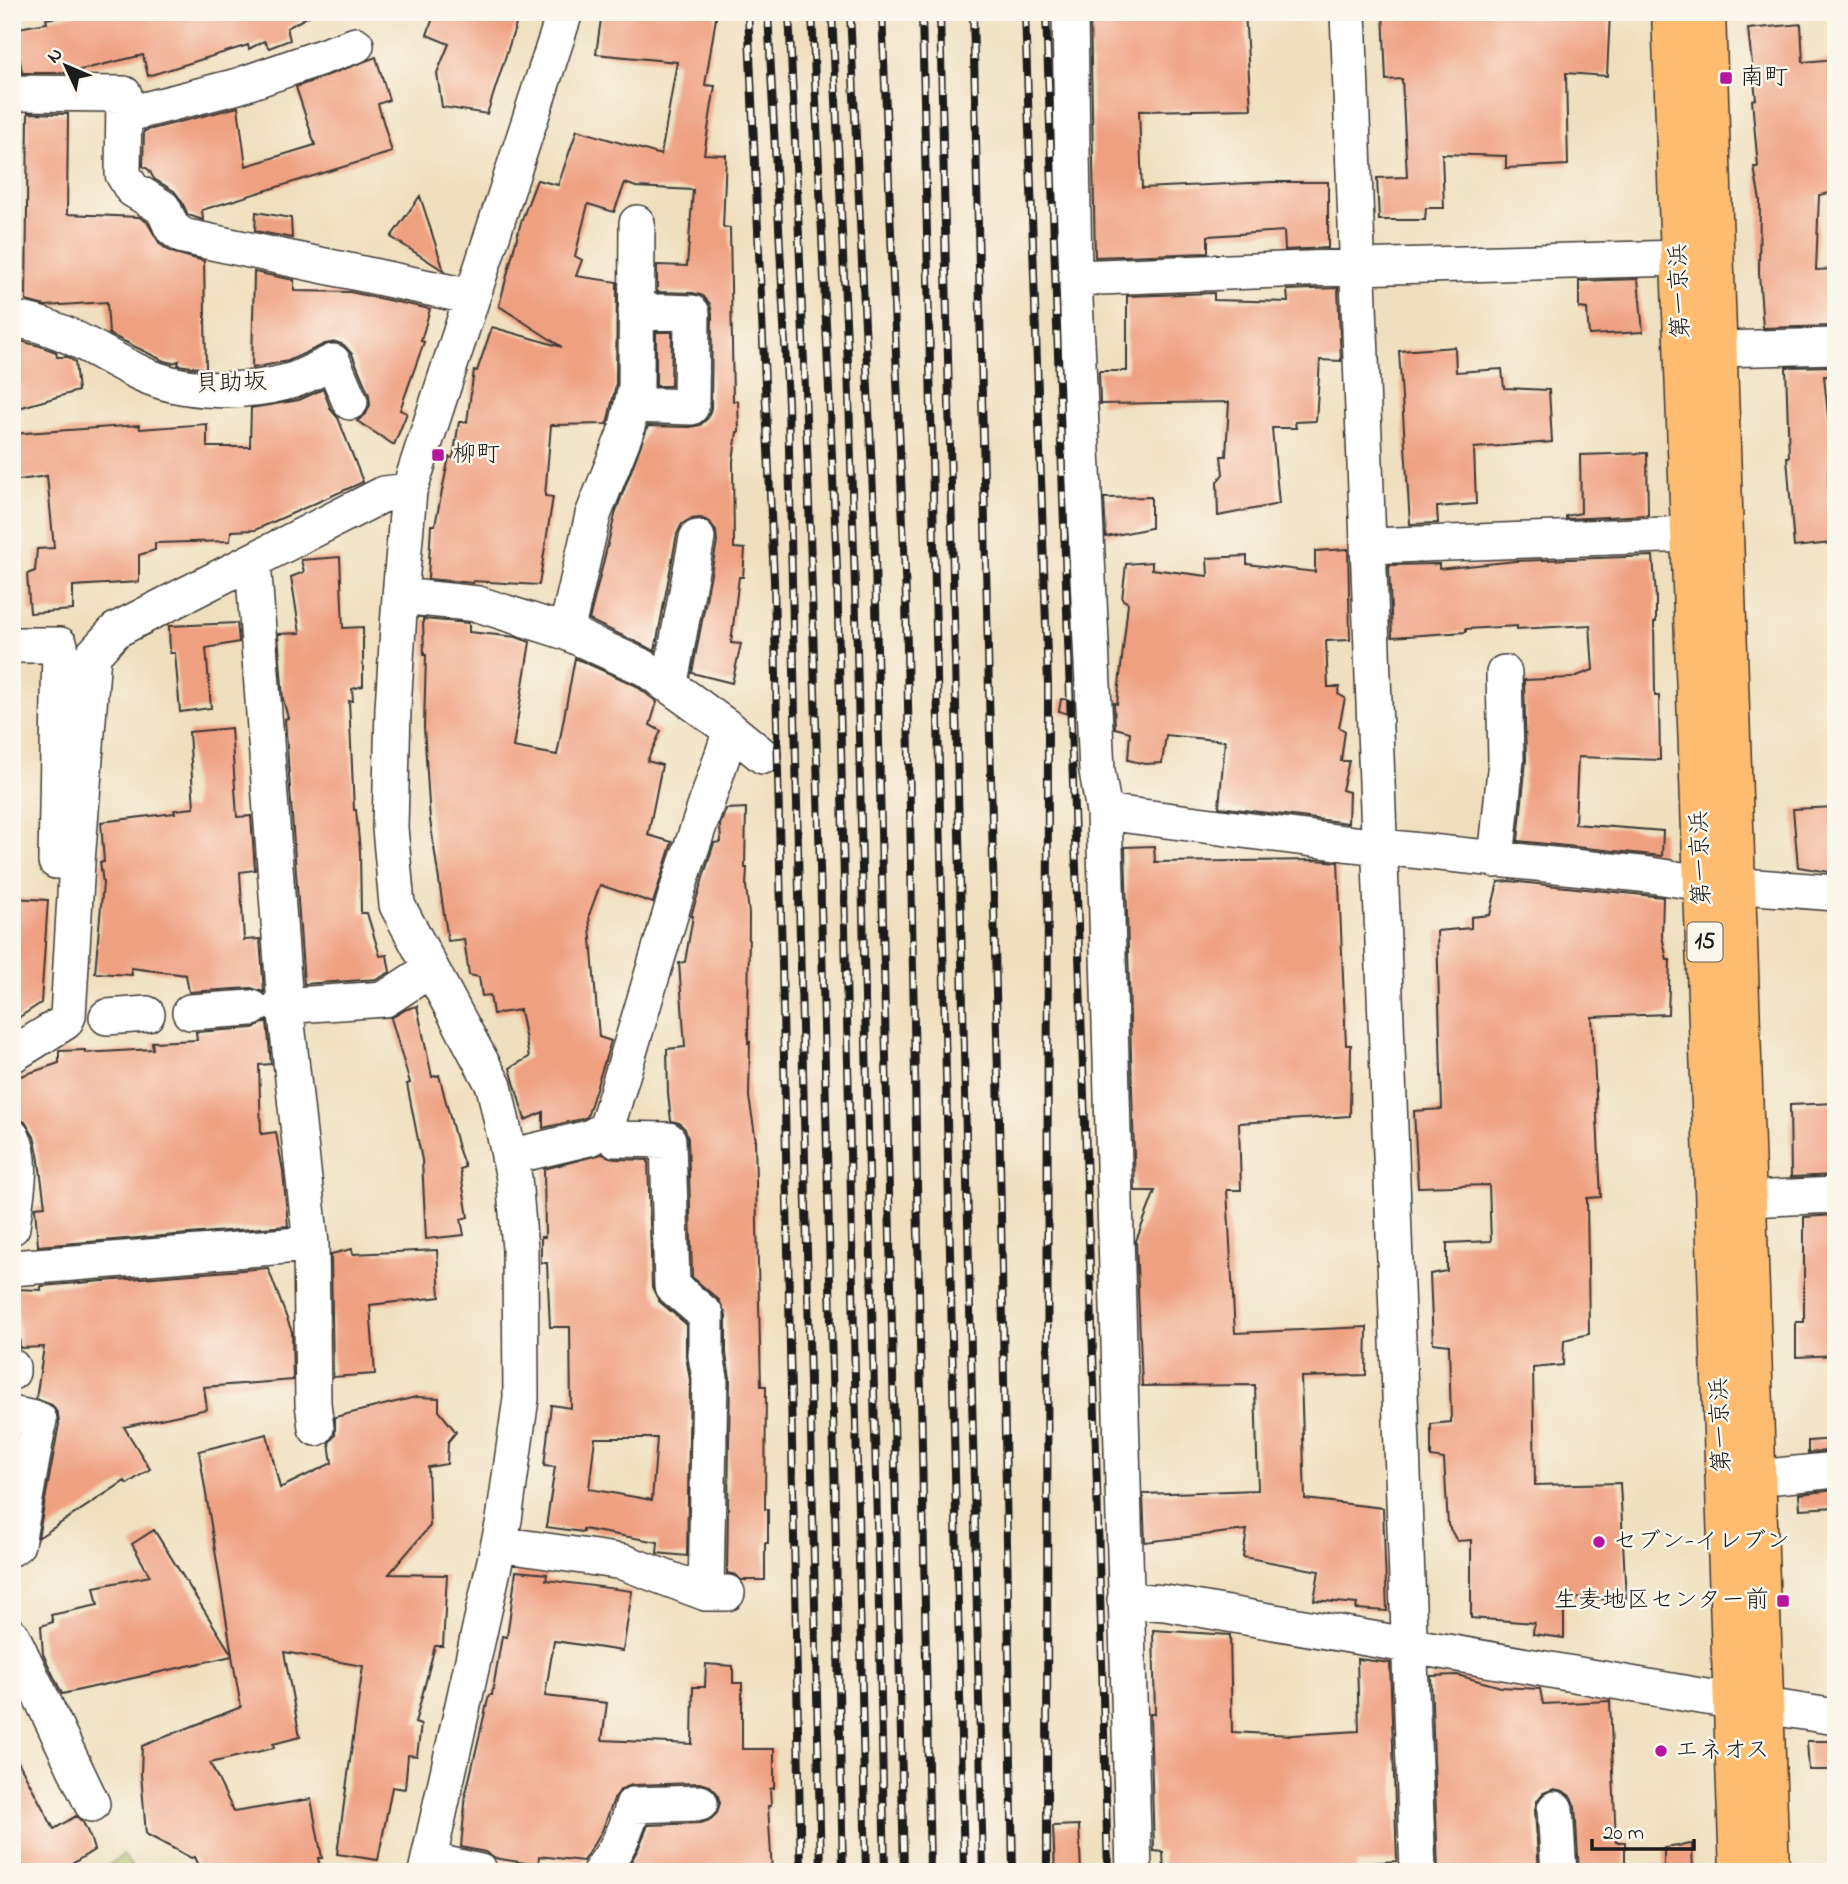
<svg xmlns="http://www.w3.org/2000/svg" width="1848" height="1884" font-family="'Indie Flower','Klee One',sans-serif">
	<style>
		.green { fill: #abc065; stroke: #646e40; stroke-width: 2 }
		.building { fill: #efa081; fill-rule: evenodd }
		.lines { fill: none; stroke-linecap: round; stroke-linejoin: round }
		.minor-casing { stroke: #3c3934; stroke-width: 38 }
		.highway-casing { stroke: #3c3934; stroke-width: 41 }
		.minor { stroke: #fff; stroke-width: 35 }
		.highway { stroke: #febc70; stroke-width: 38 }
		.rail-casing { stroke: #1c1c1c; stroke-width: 8 }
		.rail { stroke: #fbf7ec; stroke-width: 5; stroke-dasharray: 16; stroke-linecap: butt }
		.poi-dot { fill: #b5179e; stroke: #fbf7ec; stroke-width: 2.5 }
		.labels { text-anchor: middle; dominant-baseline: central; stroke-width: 5; stroke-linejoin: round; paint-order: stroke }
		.shield { fill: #fbf7ec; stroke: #5f5e5a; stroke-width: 2 }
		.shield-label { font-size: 23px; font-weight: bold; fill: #1c1c1c }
		.poi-label { font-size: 24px; fill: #1c1c1c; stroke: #fbf7ec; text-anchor: start }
		.street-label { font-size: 24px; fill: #1c1c1c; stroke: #fbf7ec }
	</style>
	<rect width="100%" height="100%" fill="#fbf7ec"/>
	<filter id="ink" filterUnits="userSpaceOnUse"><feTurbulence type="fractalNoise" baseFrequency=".0143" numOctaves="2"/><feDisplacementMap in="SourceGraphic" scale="14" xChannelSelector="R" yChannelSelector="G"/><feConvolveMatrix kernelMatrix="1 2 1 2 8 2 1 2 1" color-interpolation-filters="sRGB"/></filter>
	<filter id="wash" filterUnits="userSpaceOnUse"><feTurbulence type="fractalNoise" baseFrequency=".00686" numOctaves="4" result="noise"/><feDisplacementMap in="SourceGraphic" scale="28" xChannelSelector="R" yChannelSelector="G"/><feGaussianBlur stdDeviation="1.57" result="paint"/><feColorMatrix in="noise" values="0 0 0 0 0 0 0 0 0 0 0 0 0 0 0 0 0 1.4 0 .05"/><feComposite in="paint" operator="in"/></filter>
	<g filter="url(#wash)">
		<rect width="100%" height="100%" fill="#efdfbe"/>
		<path class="green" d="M123 1855 136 1872H100Z"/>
		<g id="blocks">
			<path class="building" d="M91 12H316L287 28 290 40 269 48 264 41 249 49 248 45 148 76 143 55 68 73H22L19 54H12V29L47 23 46 19Z
				M435 12H520L487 114 442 107 437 73 449 44 427 35Z
				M602 12H717L705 85 715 86 704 154 726 155 723 227 730 228 733 401H738L739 432H737L733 461 734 548 745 549 743 577H739L731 643 741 644 732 683 692 673 717 542 716 531 710 522 701 518 690 519 682 524 677 534 655 651 589 620 616 511 648 426 690 427 700 425 708 418 711 408 712 313 710 304 703 296 693 293 657 292V265L687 266 693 190 636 187 625 183 614 212 588 204 575 256 582 260 576 276 617 282 616 385 607 424 551 425 545 496 553 497 539 585 473 581V583L428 579 431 525H435L449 457 453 458 459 422H467L474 370 477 371 492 327 562 347 499 306 521 222 537 180 558 185 577 130 661 155 677 62 596 54Z
				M1090 12H1245L1251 109 1139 111 1142 188 1273 182H1328V248L1285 250 1284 231 1208 236V253L1095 257Z
				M1383 12H1610L1607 76 1566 73 1568 165 1506 168V156L1442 154 1444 208H1426L1425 220H1379L1377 178 1407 177 1402 79 1386 80Z
				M1801 24 1803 62 1836 59V192L1819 195 1816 270 1836 269V326L1763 328 1759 273 1760 201 1754 167H1758L1752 100 1756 99 1748 29Z
				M376 57 389 100 378 104 392 152 202 210 203 220 188 215 181 200 174 191 154 179 149 170 143 166 144 131 238 107 246 166 315 145 296 87Z
				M28 113 68 114 67 214 139 217 147 222 160 244 171 252 204 261 206 369 178 365 179 361 172 363 164 361 109 334 107 302 45 306 26 301Z
				M420 196 444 271 391 237Z
				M256 212 291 218 292 238 255 231Z
				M254 272 294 280V291L350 292 430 309 421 341 424 342 400 410 407 413 394 445 357 421 366 414 370 405 369 395 352 354 344 345 336 342 325 344 288 361 252 368Z
				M1638 279 1643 332 1589 335 1587 309 1579 308V281Z
				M1338 288 1341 361 1320 360 1316 421 1295 422 1296 428H1272L1279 504 1218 516 1217 482 1223 474 1221 456H1226L1229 402 1100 404 1099 371H1127V296L1214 293V300L1288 302 1287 290Z
				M656 332H672L671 386H656Z
				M12 339 40 346 56 352 57 357H67L75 362 78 391 12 410Z
				M1455 347 1456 372 1502 369 1504 388 1549 390 1552 442 1474 448 1476 504 1437 507 1438 523 1410 524 1399 351Z
				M1836 366V376H1824L1830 436 1828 477 1831 543 1794 547 1787 457H1789L1786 367Z
				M323 389 331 410 338 418 363 482 255 530 231 531 230 541 155 543V550L139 555V582L73 586V610L30 613 27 574 35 571 37 549 54 548 47 476 12 481V434L139 425 140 429 207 424V447H250L251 408 299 400Z
				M1647 453 1648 515 1566 519V516L1581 513 1580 455Z
				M1151 497V528L1106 537 1104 498Z
				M1348 549 1350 640 1326 641 1328 687H1340L1338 694 1345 698 1339 727 1345 731 1341 761H1349L1342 790 1349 792 1348 823 1219 807 1225 741 1166 735 1162 763 1145 764 1128 760 1130 732 1115 728 1114 703 1117 704 1128 603 1122 599 1126 564 1152 562V569L1208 576 1207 558 1247 556V564L1315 572V551Z
				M1653 556 1656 598V622H1654L1655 696H1659L1660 760 1578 757 1575 824 1663 831 1662 856 1518 841 1526 760 1524 680 1571 678 1593 670 1590 625 1517 629V626L1466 629V632L1392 637 1389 565 1439 564V569L1516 561Z
				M340 557 343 628 363 627V686L352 689 353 701H349L354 810H356L360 851 361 913H367L380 956 387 955 390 972 378 979 304 984 285 719 288 718 283 699 278 634 300 633 291 577 304 572 301 560Z
				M423 619 469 623V632L516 637 530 642 513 747 557 755 575 658 635 685 657 702 650 725 661 731 647 761 662 765 648 835 672 842 653 903 600 885 589 915 599 1037 611 1041 587 1117 582 1119 543 1128V1112L525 1120 510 1068 529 1057 520 1010 493 1014 490 995 482 996 479 977 469 975 464 939 448 941 430 820 424 727 426 655H424Z
				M237 623 239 642 206 648 211 708 180 712 175 653H170L169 626Z
				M1061 699 1074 700V716L1059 711Z
				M231 728 237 817 251 816 255 870 240 872 244 940 260 939 264 992 251 988 189 992 186 975 131 968 132 975 95 973 103 883 100 862H104L101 822 175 813 174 810 194 808 189 732Z
				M1836 807V873L1798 867 1793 809Z
				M746 808 745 868H747L746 886 749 914 748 1043 750 1042 749 1097 756 1141H755L761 1386H766L765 1509H768V1543H765V1580H741L736 1575 727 1573 730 1378 726 1354V1315L719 1300 692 1277 688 1139 685 1129 679 1123 671 1121 668 1093 667 1049 685 1047 679 963 685 962 693 916H691L714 843 721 842 720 825 726 809Z
				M1154 846 1155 862 1316 860 1338 862 1346 1045H1351L1350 1116 1239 1123 1241 1190H1227L1235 1333 1367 1327 1366 1375 1301 1377 1305 1499 1383 1508 1387 1611 1356 1609 1357 1604 1314 1600 1319 1571 1243 1557 1247 1530 1145 1542 1143 1494 1258 1490 1255 1385 1142 1386 1136 1241 1155 1191H1135L1125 847Z
				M1509 881 1663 897 1662 936 1667 960H1670L1668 1014 1592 1017 1601 1197 1587 1198 1589 1334 1564 1340 1563 1365 1533 1368 1535 1485 1620 1483 1626 1600 1564 1598V1638L1533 1634 1534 1623 1471 1618V1540L1457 1541 1448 1525 1444 1459 1431 1457V1424L1451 1422 1449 1345 1433 1343 1430 1274 1447 1271V1243L1491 1241 1489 1185 1418 1187 1414 1111 1442 1109 1437 931 1471 928V917L1490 915 1498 882Z
				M12 898 48 900 41 1003 12 1022Z
				M417 1006 432 1077 439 1075 458 1148 465 1167 460 1169 468 1217 461 1219 464 1235 426 1239 422 1160 407 1084 410 1083 391 1018 407 1009Z
				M267 1021 271 1064 259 1065 261 1134 276 1132 283 1171 288 1226 38 1246 35 1207 45 1206 38 1154 34 1137 25 1122 18 1118 12 1104V1079L59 1063V1051L85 1050V1053L153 1049 152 1042 197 1040 196 1032 253 1028Z
				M1836 1103V1175L1791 1177 1790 1105Z
				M602 1154 615 1159 648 1160 652 1287 659 1301 686 1324V1356L690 1380 687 1556 657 1553 658 1542 583 1529V1532L546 1527 555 1467 544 1466 551 1405 571 1408 570 1327H550L547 1263H541V1237H545L544 1169ZM595 1438H657L652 1500 589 1489Z
				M1836 1215V1355L1796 1357V1322H1804V1217Z
				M352 1249 353 1254 437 1250 440 1297 370 1305 375 1374 333 1377 331 1254Z
				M268 1268 292 1332 293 1380 204 1387 207 1409 124 1427 150 1469 127 1484 125 1481 38 1538 59 1424 58 1414 52 1405 36 1399 44 1347 20 1348 16 1289 41 1290V1286Z
				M416 1397 439 1398V1411L456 1432 448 1442 447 1464 428 1467 430 1526 389 1574 447 1575 443 1646H435L415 1723 421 1725 417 1756 408 1755 405 1789 392 1787 378 1860 337 1854 363 1666 284 1652 300 1737 273 1744 274 1748 210 1763 234 1812 311 1799 322 1858H318L321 1872H201L194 1857 191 1858 146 1834 141 1774 142 1746 241 1707 232 1656 62 1694 43 1654 41 1626 53 1622 51 1615 98 1605 94 1587 150 1576 132 1544 154 1530 232 1655 199 1451 267 1434 280 1488 332 1463 329 1443 335 1435V1417Z
				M1836 1439V1450L1808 1453V1441Z
				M1836 1490V1507L1800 1509 1799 1494Z
				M516 1571 547 1574 546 1580 632 1591 623 1651 554 1641 545 1696 607 1703 602 1740 692 1744 693 1687H705L706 1664 733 1666V1683H742V1749H774V1788L770 1789 771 1806H768L772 1872H625L638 1849 648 1825 701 1823 710 1820 717 1813 720 1803 717 1793 710 1786 699 1783 632 1785 621 1789 614 1799 602 1831 583 1861 539 1856 538 1865 494 1858 485 1852 461 1847 466 1793 489 1695H492L502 1636 507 1637Z
				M1153 1630 1230 1635 1232 1732 1292 1735 1359 1731 1357 1659 1390 1663 1397 1861 1356 1864V1872H1164L1163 1852 1154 1851 1150 1714H1155Z
				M1457 1675 1501 1687 1540 1689 1543 1704 1610 1701 1616 1842H1625V1872H1579L1575 1807 1571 1797 1563 1791 1554 1789 1543 1793 1537 1801 1535 1810 1539 1872H1438L1431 1676Z
				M1807 1741H1836V1770H1809Z
				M12 1750 54 1829 76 1816 83 1822 90 1837 94 1850 59 1872H12Z
				M1079 1825 1081 1872H1055L1053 1826Z
				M1692 1844 1693 1872H1664V1848Z"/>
		</g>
	</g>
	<g filter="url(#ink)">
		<use href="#blocks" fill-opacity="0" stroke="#3c3934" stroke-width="2"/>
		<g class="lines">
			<defs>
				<path id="minor" d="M1070 12 1074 278 1097 771 1104 812 1134 1872
					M1348 12 1418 1872
					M12 93 124 94 123 174 132 189 163 208 172 228 183 236 472 297
					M125 115 238 86 356 45
					M1074 278 1356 267 1680 258
					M12 319C62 325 96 352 140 373 184 394 248 394 294 380 307 375 320 368 333 362L350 402
					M1718 349 1836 346
					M632 405 691 407 692 313 636 311
					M1369 546 1691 534
					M253 561 285 1005 311 1244 313 1403 316 1428
					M400 596 478 604 566 632 645 668 731 730 763 756
					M566 632 593 515 626 431 636 387 637 223
					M12 645H60L56 861
					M666 684 671 677 697 538
					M1104 812 1344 843 1650 875 1702 883 1836 893
					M1496 860 1506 760 1504 673
					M280 1006 385 999 431 969
					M190 1012 252 1008
					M107 1017 147 1014
					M12 1055 65 1022 68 1016 77 862 93 655 116 630 384 494 409 491
					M606 1129 615 1139 668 1140 672 1286 706 1315V1356L710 1378 706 1593
					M12 1137C25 1162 15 1200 12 1227
					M509 1157 589 1138 606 1129 680 882 731 730
					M1747 1199 1836 1195
					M12 1268 311 1244
					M12 1367V1372
					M12 1414 39 1420 17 1544 12 1548
					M1757 1478 1836 1470
					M499 1544 623 1562 706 1593H727
					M1125 1600 1165 1603 1700 1696 1836 1717
					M12 1636 92 1804
					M1555 1809 1559 1872
					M429 1860 480 1872
					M426 1872 504 1520 521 1398 520 1249 514 1178 494 1086 397 905 390 828 393 708 400 596 409 491 565 12
					M600 1872C616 1850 627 1832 633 1805L700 1803"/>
				<path id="highway" d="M1671 12 1739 1872
					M1706 12 1770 1872"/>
			</defs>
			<use href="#minor" class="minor-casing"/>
			<use href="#highway" class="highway-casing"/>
			<use href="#minor" class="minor"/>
			<use href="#highway" class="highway"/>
			<defs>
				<path id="rail" d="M748 12 774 580 801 1872
					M768 12 788 403 821 1872
					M789 12C819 632 829 1252 843 1872
					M812 12 837 568 866 1872
					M832 12 848 365 857 649 885 1872
					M850 12 874 514 904 1872
					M882 12 906 598 930 1872
					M922 12 964 1872
					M940 12 983 1872
					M973 12 1000 1161 1013 1872
					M1025 12 1048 684 1047 1872
					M1046 12 1094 1382 1108 1872"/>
			</defs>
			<use href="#rail" class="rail-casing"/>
			<use href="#rail" class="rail"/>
		</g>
	</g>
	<g class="poi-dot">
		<rect x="1719" y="71" width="14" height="14" rx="3.5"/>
		<rect x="431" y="448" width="14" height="14" rx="3.5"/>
		<circle cx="1599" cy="1542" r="7"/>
		<rect x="1776" y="1594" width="14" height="14" rx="3.5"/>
		<circle cx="1661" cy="1751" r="7"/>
	</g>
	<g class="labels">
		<rect class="shield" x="1687.5" y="922.5" width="35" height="39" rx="5"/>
		<g class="shield-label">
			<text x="1705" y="942">15</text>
		</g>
		<g class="poi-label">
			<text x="1740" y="78">南町</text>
			<text x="452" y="455">柳町</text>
			<text x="1613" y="1542">セブン-イレブン</text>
			<text x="1769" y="1601" text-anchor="end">生麦地区センター前</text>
			<text x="1675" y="1751">エネオス</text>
		</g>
		<g class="street-label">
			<text transform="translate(1681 291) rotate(-92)">第一京浜</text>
			<text transform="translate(231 384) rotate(-2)">貝助坂</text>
			<text transform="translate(1702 858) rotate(-92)">第一京浜</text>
			<text transform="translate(1722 1425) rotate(-92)">第一京浜</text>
		</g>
	</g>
	<rect width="1848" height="1884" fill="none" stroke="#fbf7ec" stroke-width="42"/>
	<g transform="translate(66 66) rotate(314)" stroke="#fbf7ec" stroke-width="5" paint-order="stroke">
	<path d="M0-5L12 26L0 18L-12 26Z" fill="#1c1c1c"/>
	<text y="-10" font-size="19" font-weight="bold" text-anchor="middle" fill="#1c1c1c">N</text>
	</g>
	<path d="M1592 1839v10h102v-10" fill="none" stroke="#1c1c1c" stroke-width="3.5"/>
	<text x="1603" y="1839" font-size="21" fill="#1c1c1c" stroke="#fbf7ec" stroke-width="5" paint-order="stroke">20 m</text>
</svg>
